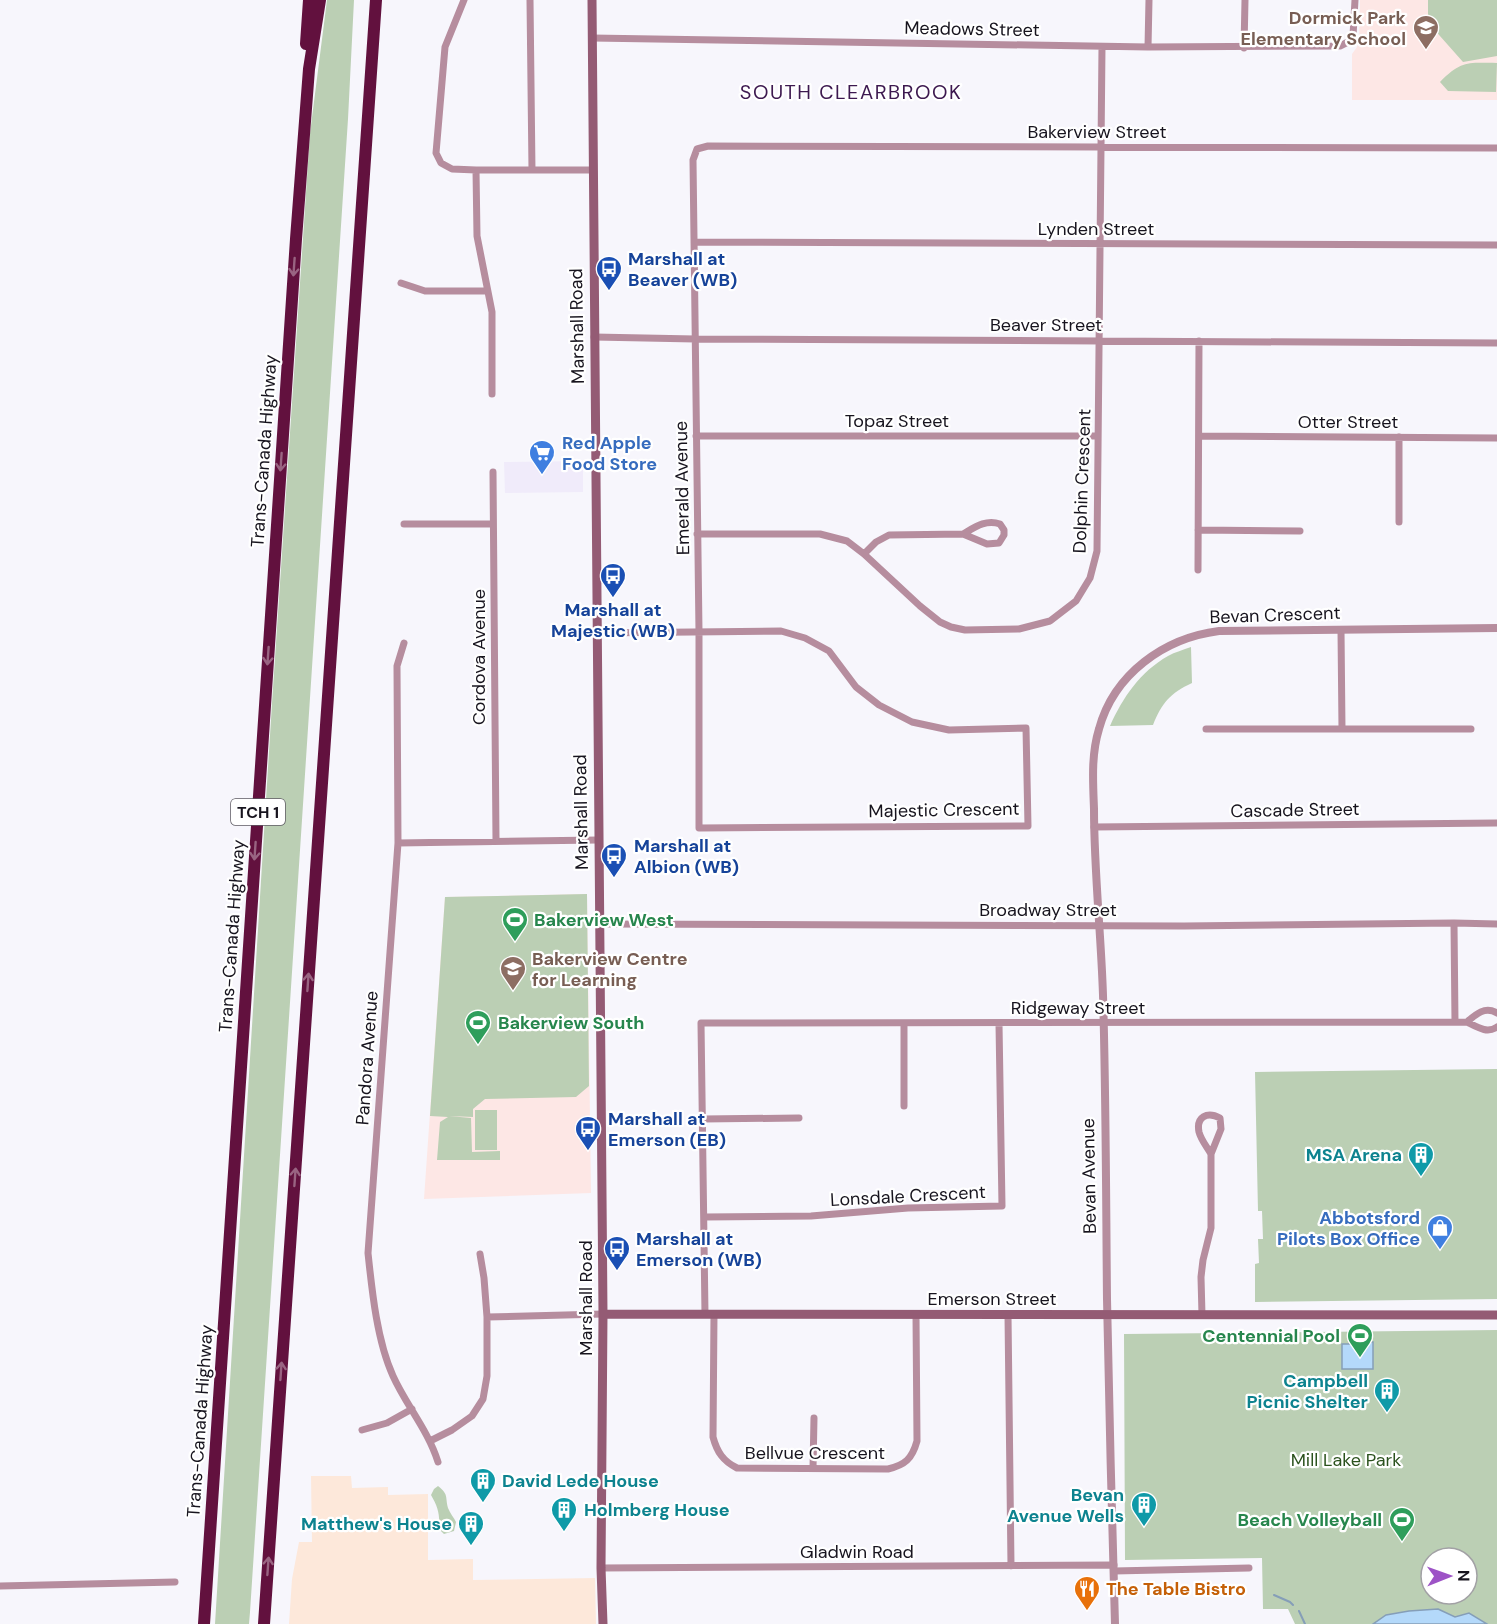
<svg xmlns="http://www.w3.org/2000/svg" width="1497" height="1624" font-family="'DM Sans',sans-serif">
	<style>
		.built { fill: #f0ebfa }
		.education { fill: #fde7e5 }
		.medical { fill: #fde8da }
		.green { fill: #bbcfb4; fill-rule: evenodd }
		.water { fill: #b4d9fa; stroke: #859eb8; stroke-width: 1.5 }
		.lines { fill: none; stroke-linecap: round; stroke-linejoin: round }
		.stream { stroke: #859eb8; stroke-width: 2 }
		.minor { stroke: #b68d9e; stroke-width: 7 }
		.tertiary { stroke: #b68d9e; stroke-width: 8 }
		.secondary { stroke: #945b74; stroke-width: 9 }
		.motorway { stroke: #62113e; stroke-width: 12 }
		.oneway { stroke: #996482 }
		.labels { text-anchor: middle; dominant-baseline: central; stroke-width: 4.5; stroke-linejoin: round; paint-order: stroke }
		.shield { fill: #fff; stroke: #5d5a62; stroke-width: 1.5 }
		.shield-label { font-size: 16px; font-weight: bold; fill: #17141e }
		.education-label { font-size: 18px; font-weight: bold; fill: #785e54; stroke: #fff; text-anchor: end }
		.street-label { font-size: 18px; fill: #17141e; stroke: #fff }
		.transit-label { font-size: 18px; font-weight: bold; fill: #164399; stroke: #fff; text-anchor: start }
		.shop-label { font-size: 18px; font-weight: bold; fill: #366cbe; stroke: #fff; text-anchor: start }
		.leisure-label { font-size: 18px; font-weight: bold; fill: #27864d; stroke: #fff; text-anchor: start }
		.culture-label { font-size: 18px; font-weight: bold; fill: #0d838f; stroke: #fff; text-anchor: end }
		.park-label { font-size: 18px; fill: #2b521e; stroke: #fff }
		.food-label { font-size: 18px; font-weight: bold; fill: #c56008; stroke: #fff; text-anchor: start }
		.neighbourhood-label { font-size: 20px; letter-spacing: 1.5px; fill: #3d1950; stroke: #fff }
	</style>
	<rect width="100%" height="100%" fill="#f7f6fc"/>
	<path class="built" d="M583 461V492L505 493 504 462Z"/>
	<path class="education" d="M1360 0H1497V100H1352V54L1357 47 1359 39Z
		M587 894 591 1193 424 1199 445 897Z"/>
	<path class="medical" d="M311 1476H351L352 1488 388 1487V1495L428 1494V1560L473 1559V1580L595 1578 596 1624H289L292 1579 299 1542H312Z"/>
	<path class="green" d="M327 0H354L348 119 250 1612 249 1624H215L272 703 310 133Z
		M1428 0H1497V56L1463 62 1432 27V25H1437V24H1428Z
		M1497 63 1496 92 1448 91 1440 82C1462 60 1468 63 1497 63Z
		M1191 647 1192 683C1170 693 1162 703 1153 725L1110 726C1123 697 1140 672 1168 656 1175 652 1183 650 1191 647Z
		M587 894 589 1086 576 1097 485 1099 473 1109V1117L449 1116 471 1118 472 1152 500 1151V1160H437L440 1122 448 1117 430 1116 445 897Z
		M1497 1069V1299L1255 1302V1264L1259 1263 1258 1239H1263L1262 1211H1258L1255 1072Z
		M475 1110H497V1150H475Z
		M1497 1330V1624H1295L1288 1609H1263L1262 1558 1125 1560 1124 1334ZM1431 1558H1467V1594H1431Z
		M438 1486C449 1495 445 1496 448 1508 450 1513 454 1518 456 1522L454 1531 444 1534 439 1529C440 1514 438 1507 431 1495L434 1489Z"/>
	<path class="water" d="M1354 1342H1373V1369H1342V1344H1354Z
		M1438 1609 1455 1617 1469 1613 1487 1624H1373L1386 1615 1409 1611Z"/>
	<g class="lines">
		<path class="stream" d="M1274 1595 1290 1602 1293 1605
			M1299 1611 1305 1624"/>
		<path class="minor" d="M464 0 445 47 436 153 441 163 452 169 476 170H592
			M530 0 532 170
			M592 38 1148 47 1340 46 1350 41 1353 36 1355 0
			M1148 47 1149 0
			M1244 48 1245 0
			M476 170 477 236 492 312V394
			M694 242 1497 245
			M401 283 425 291H487
			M594 337 695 339 1497 343
			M696 436H1098
			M1199 436 1497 438
			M1399 437V522
			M493 472 496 841
			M404 524H493
			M1198 530 1300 531
			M697 534H820L847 541 864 554 920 606 940 622 951 627 965 630 1019 629 1050 621 1076 601 1090 578 1097 551 1102 47
			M864 554 876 542 889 535 963 534 987 544 999 543 1004 535V530L1000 524C986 519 975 527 963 534
			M1198 570 1199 341
			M1341 630 1342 729
			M596 633 781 631 805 638 829 651 856 687 879 705 912 722 949 730 1026 728 1028 826 699 828V632L693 160 697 149 708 146 1497 148
			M404 643 397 666 398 843 368 1253C372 1291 377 1341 393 1376 406 1405 428 1430 438 1462
			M1206 729H1471
			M1094 827 1497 823
			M398 843 598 840
			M1454 923 1455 1022
			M599 924 1184 926 1454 923 1497 924
			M1467 1022C1476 1014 1485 1006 1497 1013
			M904 1023V1106
			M703 1119 799 1118
			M704 1217 811 1216 908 1208 1002 1206 999 1024
			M705 1314 701 1023 1467 1022C1477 1027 1487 1034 1497 1027
			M714 1314 713 1437C717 1452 723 1461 737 1468L888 1469C905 1465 912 1459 917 1441L916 1315
			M1008 1315 1011 1566
			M1202 1315 1201 1277 1203 1260 1211 1228V1154L1221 1129 1220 1118C1207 1111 1196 1117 1199 1132 1201 1140 1207 1147 1211 1154
			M487 1317 603 1314
			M362 1430 387 1423 412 1409
			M430 1441 452 1430 472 1416 483 1399 487 1376V1317L484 1278 480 1254
			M813 1468 814 1418
			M601 1568 1114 1565
			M1114 1571 1249 1568
			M0 1586 175 1582"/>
		<path class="tertiary" d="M1115 1624C1112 1516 1109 1407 1107 1299 1106 1198 1106 1096 1103 995 1101 933 1094 871 1094 809 1093 782 1091 755 1099 729 1114 674 1164 638 1219 631L1497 628"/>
		<path class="secondary" d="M592 0 603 1314 601 1568 603 1624
			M603 1314 1497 1315"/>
		<path class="motorway" d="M306 44 309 0
			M204 1624 296 239 309 69 320 0
			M264 1624 376 0"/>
	</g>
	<defs><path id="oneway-shaft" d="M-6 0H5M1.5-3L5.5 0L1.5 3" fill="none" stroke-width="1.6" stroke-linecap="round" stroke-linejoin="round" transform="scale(1.5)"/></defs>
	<g class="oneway">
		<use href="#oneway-shaft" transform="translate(294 267) rotate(94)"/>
		<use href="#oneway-shaft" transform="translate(281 462) rotate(94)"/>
		<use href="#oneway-shaft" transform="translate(268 656) rotate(94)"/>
		<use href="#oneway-shaft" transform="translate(255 851) rotate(94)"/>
		<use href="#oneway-shaft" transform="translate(308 982) rotate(-86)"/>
		<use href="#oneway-shaft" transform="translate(295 1177) rotate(-86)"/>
		<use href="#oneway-shaft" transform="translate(281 1371) rotate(-86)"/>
		<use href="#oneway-shaft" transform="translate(268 1566) rotate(-86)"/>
	</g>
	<defs>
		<symbol id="school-pin" viewBox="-11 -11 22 30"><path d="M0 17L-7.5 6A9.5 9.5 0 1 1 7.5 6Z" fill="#8d6e63" stroke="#fff"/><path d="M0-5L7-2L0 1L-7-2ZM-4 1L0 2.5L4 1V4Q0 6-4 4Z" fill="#fff"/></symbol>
		<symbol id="bus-pin" viewBox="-11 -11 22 30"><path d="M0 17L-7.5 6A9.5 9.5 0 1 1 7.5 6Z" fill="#1a4fb4" stroke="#fff"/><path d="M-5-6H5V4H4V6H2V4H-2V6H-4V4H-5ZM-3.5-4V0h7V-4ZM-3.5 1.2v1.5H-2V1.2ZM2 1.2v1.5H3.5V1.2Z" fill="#fff"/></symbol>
		<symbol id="supermarket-pin" viewBox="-11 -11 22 30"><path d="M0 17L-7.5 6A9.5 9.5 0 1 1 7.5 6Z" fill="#3f7fe0" stroke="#fff"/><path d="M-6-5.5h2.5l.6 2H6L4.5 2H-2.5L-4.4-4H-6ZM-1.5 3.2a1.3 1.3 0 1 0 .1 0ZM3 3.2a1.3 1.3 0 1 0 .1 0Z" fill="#fff"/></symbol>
		<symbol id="stadium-pin" viewBox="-11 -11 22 30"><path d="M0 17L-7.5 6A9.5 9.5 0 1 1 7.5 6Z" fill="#2e9e5b" stroke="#fff"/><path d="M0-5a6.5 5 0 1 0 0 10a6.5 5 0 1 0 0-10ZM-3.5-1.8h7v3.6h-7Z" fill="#fff"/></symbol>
		<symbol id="building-pin" viewBox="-11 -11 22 30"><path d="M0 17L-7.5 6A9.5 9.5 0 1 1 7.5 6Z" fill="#0f9aa8" stroke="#fff"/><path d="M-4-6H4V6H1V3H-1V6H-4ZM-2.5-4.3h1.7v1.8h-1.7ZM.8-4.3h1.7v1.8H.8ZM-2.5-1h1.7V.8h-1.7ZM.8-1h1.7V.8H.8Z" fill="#fff"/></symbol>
		<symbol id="shop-pin" viewBox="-11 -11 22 30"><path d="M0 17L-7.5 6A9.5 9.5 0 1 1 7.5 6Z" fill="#3f7fe0" stroke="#fff"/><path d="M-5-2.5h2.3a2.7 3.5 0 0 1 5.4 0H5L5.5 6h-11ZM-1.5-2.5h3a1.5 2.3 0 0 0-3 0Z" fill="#fff"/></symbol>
		<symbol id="restaurant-pin" viewBox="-11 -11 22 30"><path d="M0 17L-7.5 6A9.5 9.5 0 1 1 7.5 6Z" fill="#e8710a" stroke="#fff"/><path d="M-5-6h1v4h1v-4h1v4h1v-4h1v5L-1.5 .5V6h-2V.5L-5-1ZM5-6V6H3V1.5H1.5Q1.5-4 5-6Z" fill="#fff"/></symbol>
	</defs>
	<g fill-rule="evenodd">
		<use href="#school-pin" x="1411" y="13" width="30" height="40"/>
		<use href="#bus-pin" x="594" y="254" width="30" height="40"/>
		<use href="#supermarket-pin" x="527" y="438" width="30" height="40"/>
		<use href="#bus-pin" x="598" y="561" width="30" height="40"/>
		<use href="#bus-pin" x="599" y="841" width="30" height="40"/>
		<use href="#stadium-pin" x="500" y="905" width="30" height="40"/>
		<use href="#school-pin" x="498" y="954" width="30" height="40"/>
		<use href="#stadium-pin" x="463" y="1008" width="30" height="40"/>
		<use href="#bus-pin" x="573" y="1114" width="30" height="40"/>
		<use href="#building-pin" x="1406" y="1140" width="30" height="40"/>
		<use href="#shop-pin" x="1425" y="1213" width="30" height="40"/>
		<use href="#bus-pin" x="602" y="1234" width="30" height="40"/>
		<use href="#stadium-pin" x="1345" y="1321" width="30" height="40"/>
		<use href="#building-pin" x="1372" y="1376" width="30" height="40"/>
		<use href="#building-pin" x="468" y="1466" width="30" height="40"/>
		<use href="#building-pin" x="1129" y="1490" width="30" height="40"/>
		<use href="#building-pin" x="549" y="1495" width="30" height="40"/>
		<use href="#stadium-pin" x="1387" y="1505" width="30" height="40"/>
		<use href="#building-pin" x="456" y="1509" width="30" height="40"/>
		<use href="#restaurant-pin" x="1072" y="1574" width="30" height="40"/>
	</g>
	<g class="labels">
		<rect class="shield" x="231" y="799" width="54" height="26" rx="4.5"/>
		<g class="shield-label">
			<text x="258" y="812">TCH 1</text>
		</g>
		<g class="education-label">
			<text x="1406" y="18">Dormick Park<tspan x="1406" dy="21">Elementary School</tspan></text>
			<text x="532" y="959" text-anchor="start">Bakerview Centre<tspan x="532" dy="21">for Learning</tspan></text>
		</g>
		<g class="street-label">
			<text transform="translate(972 29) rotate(1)">Meadows Street</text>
			<text x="1097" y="132">Bakerview Street</text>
			<text x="1096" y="229">Lynden Street</text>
			<text x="1046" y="325">Beaver Street</text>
			<text transform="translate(577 326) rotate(-91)">Marshall Road</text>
			<text x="897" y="421">Topaz Street</text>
			<text x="1348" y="422">Otter Street</text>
			<text transform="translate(264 451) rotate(-86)">Trans-Canada Highway</text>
			<text transform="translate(1082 481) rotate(-88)">Dolphin Crescent</text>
			<text transform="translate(682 488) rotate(-91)">Emerald Avenue</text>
			<text transform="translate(1275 615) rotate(-2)">Bevan Crescent</text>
			<text transform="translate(479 657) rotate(-90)">Cordova Avenue</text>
			<text transform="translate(944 810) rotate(-1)">Majestic Crescent</text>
			<text transform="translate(1295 810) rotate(-1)">Cascade Street</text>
			<text transform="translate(581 812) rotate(-91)">Marshall Road</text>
			<text x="1048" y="910">Broadway Street</text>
			<text transform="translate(232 936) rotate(-86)">Trans-Canada Highway</text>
			<text x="1078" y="1008">Ridgeway Street</text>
			<text transform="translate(367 1058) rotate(-86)">Pandora Avenue</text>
			<text transform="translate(1089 1176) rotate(-91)">Bevan Avenue</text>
			<text transform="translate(908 1196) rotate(-3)">Lonsdale Crescent</text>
			<text transform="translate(586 1298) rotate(-90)">Marshall Road</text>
			<text x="992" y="1299">Emerson Street</text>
			<text transform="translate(200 1421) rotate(-86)">Trans-Canada Highway</text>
			<text x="815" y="1453">Bellvue Crescent</text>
			<text x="857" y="1552">Gladwin Road</text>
		</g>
		<g class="transit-label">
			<text x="628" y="259">Marshall at<tspan x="628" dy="21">Beaver (WB)</tspan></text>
			<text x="613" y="610" text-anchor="middle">Marshall at<tspan x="613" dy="21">Majestic (WB)</tspan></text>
			<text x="634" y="846">Marshall at<tspan x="634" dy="21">Albion (WB)</tspan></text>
			<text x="608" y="1119">Marshall at<tspan x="608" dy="21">Emerson (EB)</tspan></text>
			<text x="636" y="1239">Marshall at<tspan x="636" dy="21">Emerson (WB)</tspan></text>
		</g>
		<g class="shop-label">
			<text x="562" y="443">Red Apple<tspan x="562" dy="21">Food Store</tspan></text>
			<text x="1420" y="1218" text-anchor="end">Abbotsford<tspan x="1420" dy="21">Pilots Box Office</tspan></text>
		</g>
		<g class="leisure-label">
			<text x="534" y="920">Bakerview West</text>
			<text x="498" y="1023">Bakerview South</text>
			<text x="1340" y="1336" text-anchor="end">Centennial Pool</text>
			<text x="1382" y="1520" text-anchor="end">Beach Volleyball</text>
		</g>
		<g class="culture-label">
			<text x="1402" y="1155">MSA Arena</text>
			<text x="1368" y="1381">Campbell<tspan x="1368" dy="21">Picnic Shelter</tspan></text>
			<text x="502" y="1481" text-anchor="start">David Lede House</text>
			<text x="1124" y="1495">Bevan<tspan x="1124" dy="21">Avenue Wells</tspan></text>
			<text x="584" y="1510" text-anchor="start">Holmberg House</text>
			<text x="452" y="1524">Matthew's House</text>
		</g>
		<g class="park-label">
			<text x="1346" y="1460">Mill Lake Park</text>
		</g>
		<g class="food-label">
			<text x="1106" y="1589">The Table Bistro</text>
		</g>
		<g class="neighbourhood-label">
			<text x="851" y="92">SOUTH CLEARBROOK</text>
		</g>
	</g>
	<g transform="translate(1449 1576) rotate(89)"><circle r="28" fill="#ffffff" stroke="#a2a1a5" stroke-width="1.5"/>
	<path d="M0-4.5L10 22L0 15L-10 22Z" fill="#9d53c6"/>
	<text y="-9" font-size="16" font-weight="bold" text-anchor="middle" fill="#17141e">N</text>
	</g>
</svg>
